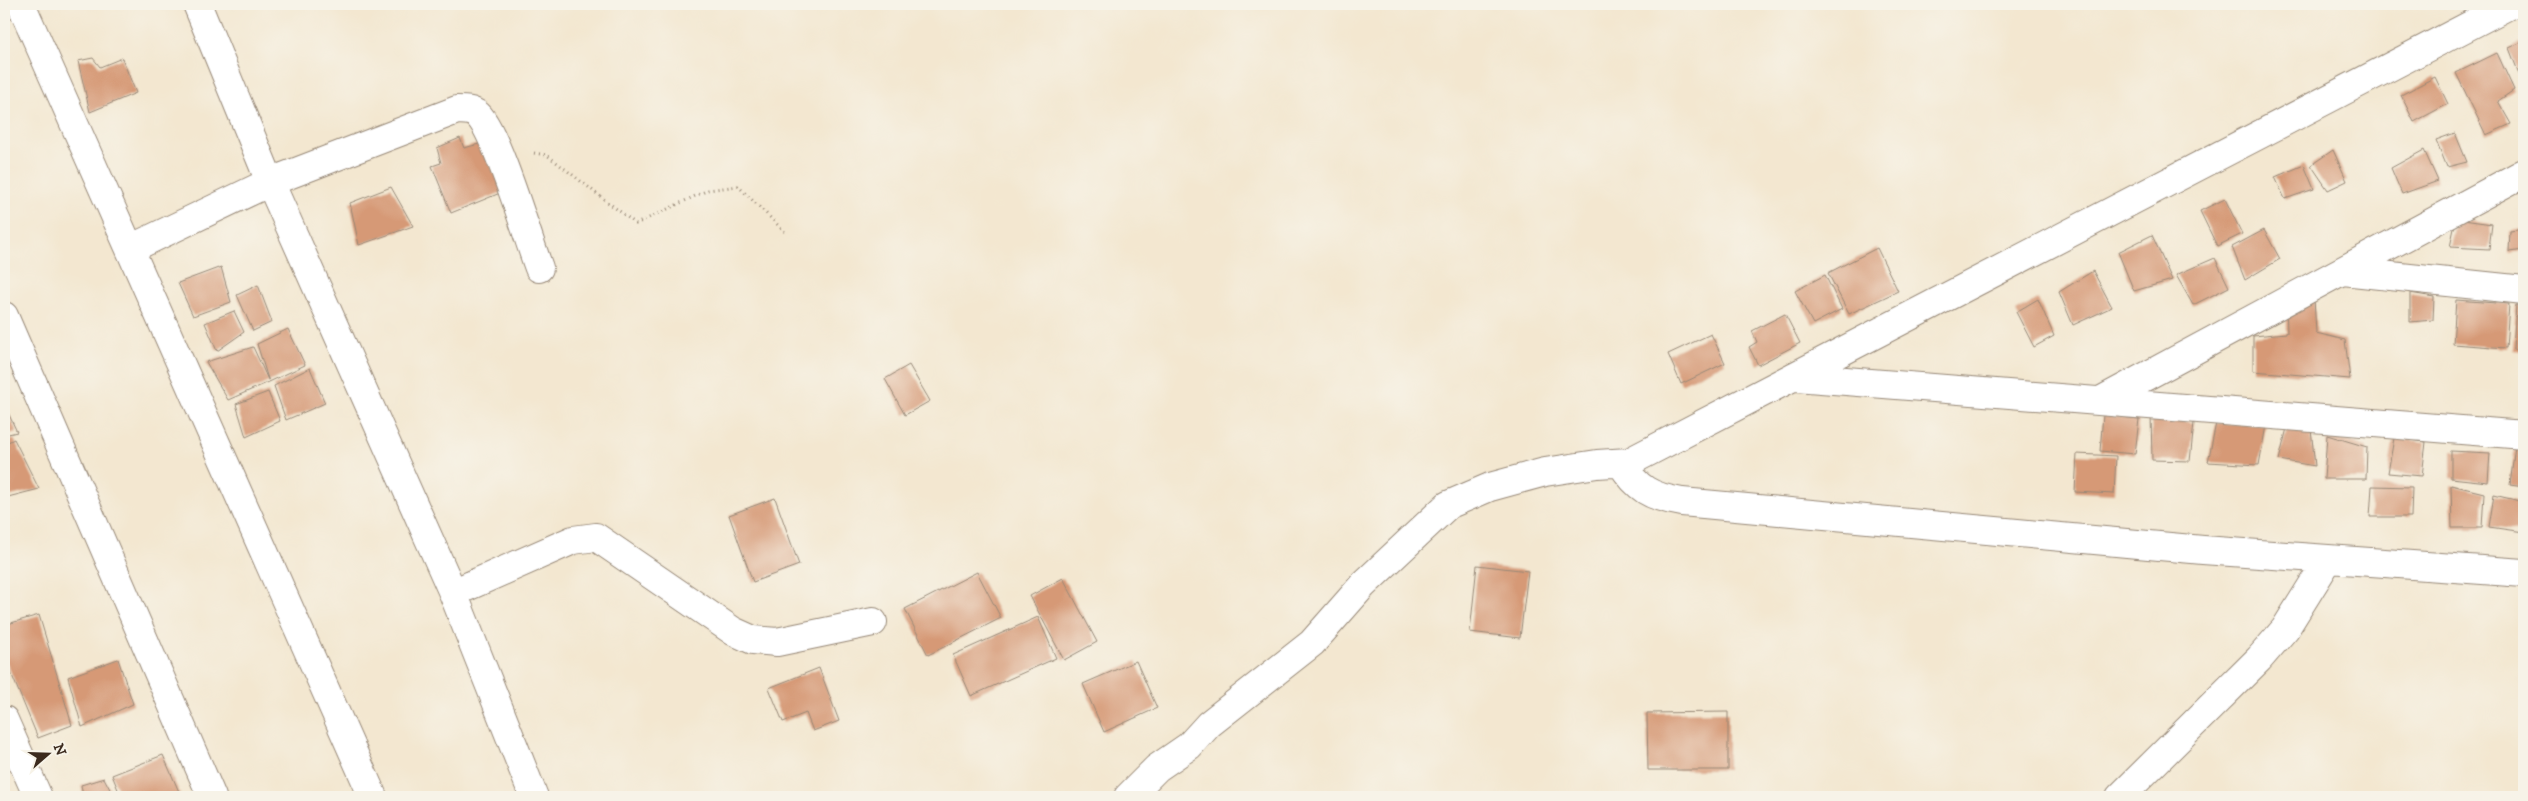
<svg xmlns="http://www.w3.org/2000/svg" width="2528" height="801" font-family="'IM FELL DW Pica',serif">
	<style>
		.building { fill: #d69976 }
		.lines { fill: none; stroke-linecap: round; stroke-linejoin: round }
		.minor-casing { stroke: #978877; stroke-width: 30 }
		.path { stroke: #978877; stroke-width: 3; stroke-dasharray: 1 4; stroke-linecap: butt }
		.minor { stroke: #fff; stroke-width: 28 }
	</style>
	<rect width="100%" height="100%" fill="#f7f3e8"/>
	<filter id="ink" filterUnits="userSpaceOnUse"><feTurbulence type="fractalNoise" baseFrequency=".02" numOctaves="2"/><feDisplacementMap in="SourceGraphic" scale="10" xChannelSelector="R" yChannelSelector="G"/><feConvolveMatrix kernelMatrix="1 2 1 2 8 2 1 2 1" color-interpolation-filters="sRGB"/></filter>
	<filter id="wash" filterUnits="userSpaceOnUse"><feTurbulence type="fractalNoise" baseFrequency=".0096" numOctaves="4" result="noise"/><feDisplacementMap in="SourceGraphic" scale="20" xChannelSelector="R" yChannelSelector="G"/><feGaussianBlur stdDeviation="1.12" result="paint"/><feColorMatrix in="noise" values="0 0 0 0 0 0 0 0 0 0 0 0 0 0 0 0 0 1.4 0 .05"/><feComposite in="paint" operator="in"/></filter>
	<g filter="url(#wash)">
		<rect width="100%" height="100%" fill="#f3e7d0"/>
		<g id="blocks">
			<path class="building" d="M2524 41V78L2521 79 2509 48Z
				M2497 53 2514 90 2498 101 2511 124 2486 135 2456 73Z
				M93 58 100 67 122 58 136 93 90 112 78 61Z
				M2435 77 2448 104 2414 122 2401 95Z
				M2455 133 2467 162 2447 167 2436 140Z
				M460 138 464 148 479 144 505 191 451 213 432 166 441 163 437 148Z
				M2333 150 2347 181 2328 190 2311 165Z
				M2424 150 2438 181 2402 194 2391 168Z
				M2304 165 2314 189 2285 199 2275 177Z
				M391 187 413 226 359 245 350 203Z
				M2225 199 2242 234 2217 246 2200 211Z
				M2456 219 2492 224 2489 249 2450 247Z
				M2524 229V250L2509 252 2510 231Z
				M2264 230 2280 259 2245 280 2232 247Z
				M2152 235 2172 280 2134 291 2118 252Z
				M1877 248 1898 291 1849 314 1828 273Z
				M2215 258 2229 287 2193 305 2176 275Z
				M221 267 231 302 193 316 178 283Z
				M2093 271 2112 307 2073 325 2059 292Z
				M1825 275 1842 309 1813 324 1795 291Z
				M258 285 272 322 253 331 237 295Z
				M2410 293 2434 297 2433 320 2410 322Z
				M2286 297 2314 298 2316 333 2345 340 2350 379 2253 371V336L2287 333Z
				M2038 299 2054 336 2034 347 2016 312Z
				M2456 300 2509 304 2506 348 2453 344Z
				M2516 305 2524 306V351L2513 350Z
				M234 311 244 332 217 351 205 323Z
				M1785 314 1800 343 1758 365 1749 347 1757 342 1752 331Z
				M288 329 305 365 269 382 257 344Z
				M1711 334 1725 363 1681 384 1668 354Z
				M253 347 269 382 228 400 206 362Z
				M909 365 930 401 905 415 885 379Z
				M310 368 325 403 286 420 274 386Z
				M268 392 280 421 246 437 236 404Z
				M4 404 17 432 4 435Z
				M2103 415 2139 419 2135 454 2100 451Z
				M2151 415 2194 423 2190 461 2152 460Z
				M2216 423 2266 425 2259 465 2208 462Z
				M2287 428 2311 429 2315 466 2279 460Z
				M2327 435 2367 447 2366 479H2324Z
				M2394 438 2426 442 2422 476 2388 473Z
				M14 439 39 489 4 498V444Z
				M2515 446 2524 448V487L2510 485Z
				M2451 451 2490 453 2488 482 2451 478Z
				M2077 454 2116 456 2114 494 2075 492Z
				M2451 485 2484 493 2482 528H2452Z
				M2372 486 2412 487 2411 517H2370Z
				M2494 495 2524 502V532L2489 527Z
				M775 498 799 565 753 582 729 515Z
				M1477 565 1528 571 1520 638 1470 632Z
				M977 572 1001 618 928 655 905 609Z
				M1063 578 1097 642 1064 660 1030 596Z
				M39 615 72 725 38 738 4 656V625Z
				M1038 617 1056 658 971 696 953 655Z
				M118 659 133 704 82 727 68 677Z
				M1136 661 1157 708 1104 732 1083 684Z
				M819 668 839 721 813 731 806 713 783 722 769 688Z
				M1728 712V770H1648L1647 713Z
				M163 755 180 794 173 797H121L112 775Z
				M104 778 114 797H83L81 785Z"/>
		</g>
	</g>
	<g filter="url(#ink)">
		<use href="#blocks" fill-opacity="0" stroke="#978877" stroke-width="1"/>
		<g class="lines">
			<defs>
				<path id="minor" d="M21 4 373 797
					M197 4 270 182 453 593 534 797
					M130 249 270 182 457 110C465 110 472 110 478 115 497 133 528 239 539 268
					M2343 271 2524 290
					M4 316 212 797
					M1796 377 2524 435
					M2100 401 2524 173
					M1621 463C1637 489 1651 497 1682 502L2203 550 2524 573
					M453 593 573 540 596 537 733 631 753 640 777 642 873 622
					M4 720 38 797
					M1128 797 1157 768 1189 746 1209 724 1312 643 1363 585 1448 505 1490 487 1545 472 1597 464 1629 462 2511 4
					M2120 797 2259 659 2285 629 2328 560"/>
			</defs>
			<use href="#minor" class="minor-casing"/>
			<path class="path" d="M534 153 547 155 636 224 708 190 738 186 787 234"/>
			<use href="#minor" class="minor"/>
		</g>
	</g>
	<rect width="2528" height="801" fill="none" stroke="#f7f3e8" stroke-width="20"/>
	<g transform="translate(48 754) rotate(70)" stroke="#f7f3e8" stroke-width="4" paint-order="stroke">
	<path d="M0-4L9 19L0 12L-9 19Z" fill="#3b2a1e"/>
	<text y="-8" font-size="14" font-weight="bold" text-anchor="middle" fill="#3b2a1e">N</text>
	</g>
</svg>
